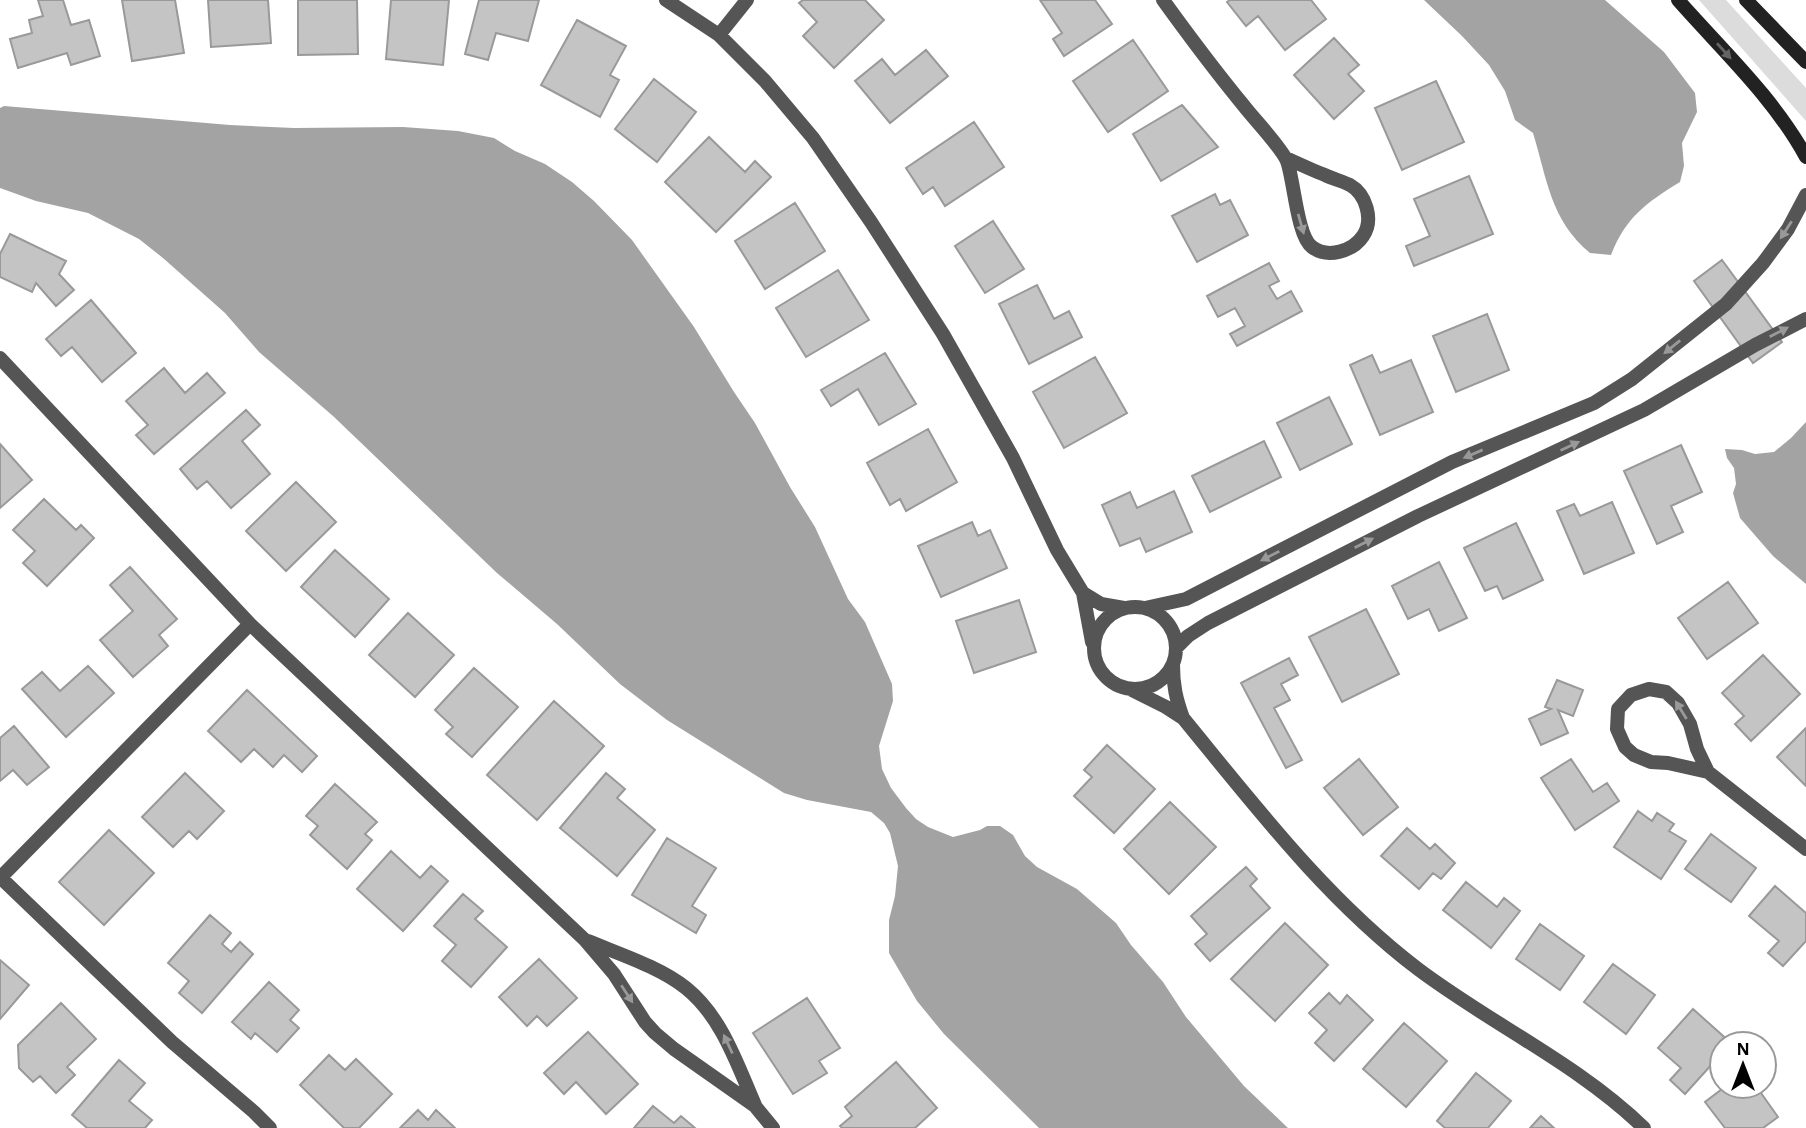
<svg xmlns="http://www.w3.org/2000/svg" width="1806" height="1128" font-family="'Alegreya Sans',sans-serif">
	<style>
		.green { fill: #dcdcdc }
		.water { fill: #a3a3a3 }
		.building { fill: #c4c4c4; stroke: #999; stroke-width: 2 }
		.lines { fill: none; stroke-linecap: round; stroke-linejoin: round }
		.street { stroke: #555; stroke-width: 14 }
		.secondary { stroke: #222; stroke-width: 14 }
		.oneway { fill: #646464 }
		.oneway2 { fill: #999 }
	</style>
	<rect width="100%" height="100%" fill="#fff"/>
	<path class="green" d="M1699 0H1726L1806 88V121Z"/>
	<path class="water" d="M1424 0H1605L1664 52 1695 93 1697 112 1682 143 1684 166 1680 182C1646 203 1626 217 1611 255L1590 253C1550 220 1547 178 1533 133L1515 120 1505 91 1489 65 1462 36Z
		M4 106 230 125 294 128 403 127 458 131 494 138 515 151 545 164 572 182 594 201 632 240 694 327 734 392 755 423 790 487 815 527 848 599 865 622 892 684 893 701 879 746 882 769 891 788 906 808 916 819 928 827 953 837 980 830 987 826H1000L1013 835 1025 856 1037 867 1077 889 1116 923 1131 945 1163 982 1186 1017 1244 1086 1288 1128H1039L944 1034 917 1001 889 953V920L895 896 898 866 890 833 884 823 871 812 807 800 784 793 667 720 620 684 557 624 497 573 333 416 259 352 225 313 163 258 139 239 88 213 36 201 0 188V108Z
		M1806 422V584L1773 556 1740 518 1733 493 1736 484 1734 468 1727 458 1725 449 1742 450 1755 454 1774 452 1791 438Z"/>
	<path class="building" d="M38 0H63L71 25 89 20 100 56 71 65 67 53 18 68 10 39 32 33 29 20 43 16Z
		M122 0H175L184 53 132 61Z
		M208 0H268L271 43 211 47Z
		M298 0H357L358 54 298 55Z
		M391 0H449L443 65 386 59Z
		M479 0H539L528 41 496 33 488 60 465 54Z
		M803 0H865L884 20 834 68 803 36 817 22 799 3Z
		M1040 0H1095L1112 24 1064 56 1053 39 1062 33Z
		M1230 0H1311L1326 19 1285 50 1258 16 1246 26 1227 2Z
		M577 20 626 46 610 75 619 80 600 117 541 85Z
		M1334 38 1359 65 1348 74 1364 91 1334 119 1294 75Z
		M1133 40 1168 91 1108 132 1073 81Z
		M926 50 948 76 890 123 855 81 882 59 895 75Z
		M654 79 696 112 657 162 615 129Z
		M1436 81 1464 142 1402 170 1375 108Z
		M1182 105 1218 147 1161 181 1133 134Z
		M974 122 1004 167 945 206 933 187 923 194 906 168Z
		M709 137 745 172 755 161 771 177 716 232 665 182Z
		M1469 176 1493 234 1414 266 1406 246 1430 236 1414 199Z
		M1215 194 1220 205 1230 200 1248 235 1197 262 1172 216Z
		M795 203 825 251 765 289 735 241Z
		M993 221 1024 269 985 293 955 246Z
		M10 234 66 261 59 274 74 290 56 306 36 283 32 292 0 277V254Z
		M1722 260 1782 342 1753 363 1694 281Z
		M1269 263 1279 281 1269 286 1277 299 1291 291 1302 311 1237 346 1230 334 1245 326 1235 308 1218 317 1207 296Z
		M838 270 869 320 806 357 776 308Z
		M1037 285 1054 319 1069 311 1082 337 1029 364 999 304Z
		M91 300 136 353 102 382 72 347 61 356 46 339Z
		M1487 314 1509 370 1456 392 1433 336Z
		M885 353 916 404 879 425 858 389 831 406 821 390Z
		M1372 355 1380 373 1411 360 1433 412 1380 435 1350 365Z
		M1095 357 1127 413 1064 448 1033 392Z
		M164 368 185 393 207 373 225 393 154 454 136 435 148 425 126 401Z
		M1329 397 1352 444 1300 470 1277 423Z
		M246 410 260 425 242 441 270 474 231 508 207 481 197 489 180 469Z
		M928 429 957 482 906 511 900 499 890 505 867 463Z
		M1264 441 1281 477 1210 512 1192 476Z
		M0 444 32 480 0 508Z
		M1681 445 1702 492 1671 506 1683 532 1657 544 1624 471Z
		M296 482 336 522 286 571 246 531Z
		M1174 491 1192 532 1146 552 1140 538 1120 546 1102 505 1130 492 1137 508Z
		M44 499 76 530 81 525 94 538 47 586 23 563 35 551 13 530Z
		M1612 502 1634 553 1584 574 1557 511 1574 504 1580 516Z
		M972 522 978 536 990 530 1007 568 941 597 918 546Z
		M1516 523 1543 580 1503 599 1497 586 1485 591 1464 548Z
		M335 550 389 599 355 637 301 587Z
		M1439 562 1467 618 1439 631 1429 609 1408 619 1392 586Z
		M130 567 177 619 159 635 168 646 133 677 100 640 133 611 110 585Z
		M1728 582 1758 623 1707 659 1678 618Z
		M1019 600 1036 652 974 673 956 621Z
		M1366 609 1399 674 1342 702 1309 637Z
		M408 613 454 655 415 697 369 655Z
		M1763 655 1800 694 1751 741 1735 724 1744 716 1722 693Z
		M1289 658 1298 675 1281 684 1290 700 1274 708 1302 760 1286 768 1241 683Z
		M88 666 114 693 66 737 22 689 42 672 60 691Z
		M474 668 518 707 472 757 446 734 453 727 435 710Z
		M1557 680 1583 690 1573 716 1558 710 1568 733 1541 745 1529 719 1551 709 1545 707Z
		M247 690 317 756 302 772 284 755 273 767 254 749 241 762 208 731Z
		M554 701 604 746 537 820 487 775Z
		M14 726 49 767 27 785 13 770 0 781V738Z
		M1806 728V786L1777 757Z
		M1107 745 1155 789 1114 833 1074 796 1092 777 1084 770Z
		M1359 759 1398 807 1363 835 1324 788Z
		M1571 759 1593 792 1607 783 1619 801 1575 830 1541 778Z
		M185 773 224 811 197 839 189 831 173 847 142 817Z
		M606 773 625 789 617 798 655 830 617 876 560 828Z
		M335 784 377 822 365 834 372 840 347 869 310 835 318 826 306 816Z
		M1170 802 1216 847 1169 894 1124 849Z
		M1638 811 1652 821 1657 813 1674 824 1669 831 1686 841 1661 879 1614 847Z
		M1407 828 1430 849 1435 844 1455 863 1441 879 1433 873 1419 889 1381 856Z
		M109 830 154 873 104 925 59 882Z
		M1711 834 1756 868 1731 902 1685 869Z
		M667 838 716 868 692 906 706 915 696 933 632 895Z
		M391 851 420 878 431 866 448 881 403 931 357 889Z
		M1246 867 1257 879 1250 886 1270 908 1210 961 1195 944 1207 934 1191 916Z
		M1466 882 1497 907 1504 898 1520 911 1491 948 1443 910Z
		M1775 886 1806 913V941L1783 966 1768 953 1779 941 1749 916Z
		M463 894 483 911 475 919 507 947 471 987 442 961 456 945 434 926Z
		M210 915 231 933 222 944 231 952 240 942 253 954 202 1013 179 993 189 981 168 963Z
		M1285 923 1328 965 1275 1021 1231 979Z
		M1540 924 1584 956 1560 990 1516 959Z
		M539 959 577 998 547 1026 537 1016 527 1026 499 997Z
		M0 960 29 985 0 1019Z
		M1613 964 1655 995 1626 1034 1584 1002Z
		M269 982 299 1010 290 1020 299 1028 277 1052 255 1033 251 1039 232 1022Z
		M1329 993 1340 1004 1347 995 1373 1020 1334 1061 1315 1043 1327 1030 1309 1013Z
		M807 998 840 1048 819 1061 827 1073 793 1094 753 1033Z
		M61 1003 96 1039 67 1067 75 1075 56 1093 40 1076 33 1082 19 1068 18 1045Z
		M1693 1009 1731 1043 1722 1044V1053L1685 1094 1670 1080 1681 1068 1658 1048Z
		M1404 1023 1447 1061 1406 1107 1363 1069Z
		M588 1032 638 1084 606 1114 576 1082 564 1094 544 1073Z
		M329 1055 345 1070 356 1059 392 1094 359 1128H344L300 1085Z
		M119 1060 145 1083 129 1101 152 1120 145 1128H87L72 1115Z
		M896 1062 937 1108 915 1128H842L840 1126 852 1116 845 1107Z
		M1476 1073 1511 1101 1488 1128H1445L1437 1121Z
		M1726 1086H1756L1778 1117 1763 1128H1725L1705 1102Z
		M653 1106 674 1123 681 1116 695 1128H634Z
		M418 1110 428 1120 436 1110 455 1128H400Z
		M1541 1116 1554 1128H1530Z"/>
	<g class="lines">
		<path class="street" d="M666 0 719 35 765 81 813 138 871 222 943 334 1013 458 1057 550 1083 593
			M1163 0C1189 36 1216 72 1244 106 1254 119 1281 147 1287 161 1294 180 1297 236 1312 247 1328 259 1353 251 1363 236 1374 220 1366 194 1350 185 1342 181 1333 179 1325 175 1312 170 1299 164 1286 158
			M719 35 747 0
			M0 358 250 624 585 940 614 974 645 1022 655 1033 674 1049 755 1106 773 1128
			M1094 648a41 41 0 1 1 82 0a41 41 0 1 1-82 0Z
			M1145 608 1186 599 1452 462 1594 403 1632 379 1726 304 1763 263 1788 229 1806 195
			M1092 642 1083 593 1101 604 1124 608
			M1177 647 1188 636 1208 623 1418 516 1644 410 1755 345 1806 319
			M1132 690 1166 707 1183 718C1176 699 1173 685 1173 665
			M1183 718C1256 807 1326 899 1418 969 1491 1024 1578 1064 1644 1128
			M1708 772 1668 763 1651 762 1634 755 1625 747 1617 729 1618 709 1631 695 1649 689 1666 692 1678 703 1690 724 1697 749 1708 772 1806 849
			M0 877 172 1042 254 1112 270 1128
			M1 877 250 624
			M588 941C619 954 660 967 686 988 722 1017 737 1064 755 1105"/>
		<path class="secondary" d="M1678 0C1722 50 1774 98 1806 157
			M1746 0 1806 62"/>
	</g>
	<defs><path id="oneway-solid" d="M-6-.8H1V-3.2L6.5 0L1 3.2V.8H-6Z" transform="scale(1.75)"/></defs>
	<use class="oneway" href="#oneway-solid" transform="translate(1724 51) rotate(48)"/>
	<g class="oneway2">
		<use href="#oneway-solid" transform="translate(1301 224) rotate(74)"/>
		<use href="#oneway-solid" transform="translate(1786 230) rotate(123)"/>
		<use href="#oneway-solid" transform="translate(1779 332) rotate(-27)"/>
		<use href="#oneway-solid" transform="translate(1672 347) rotate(141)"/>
		<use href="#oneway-solid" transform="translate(1570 446) rotate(-25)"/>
		<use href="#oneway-solid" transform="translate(1473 454) rotate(157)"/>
		<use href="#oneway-solid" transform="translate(1364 543) rotate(-27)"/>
		<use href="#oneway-solid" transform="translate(1270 556) rotate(153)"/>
		<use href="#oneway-solid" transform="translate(1681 710) rotate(-122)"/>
		<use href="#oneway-solid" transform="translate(627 994) rotate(57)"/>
		<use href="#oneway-solid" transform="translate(728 1044) rotate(-115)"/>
	</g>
	<g transform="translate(1743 1065)"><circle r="33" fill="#ffffff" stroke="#999999" stroke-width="2"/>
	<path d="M0-5L12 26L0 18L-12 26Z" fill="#000000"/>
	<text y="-10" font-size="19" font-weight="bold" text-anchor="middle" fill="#000000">N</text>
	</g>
</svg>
